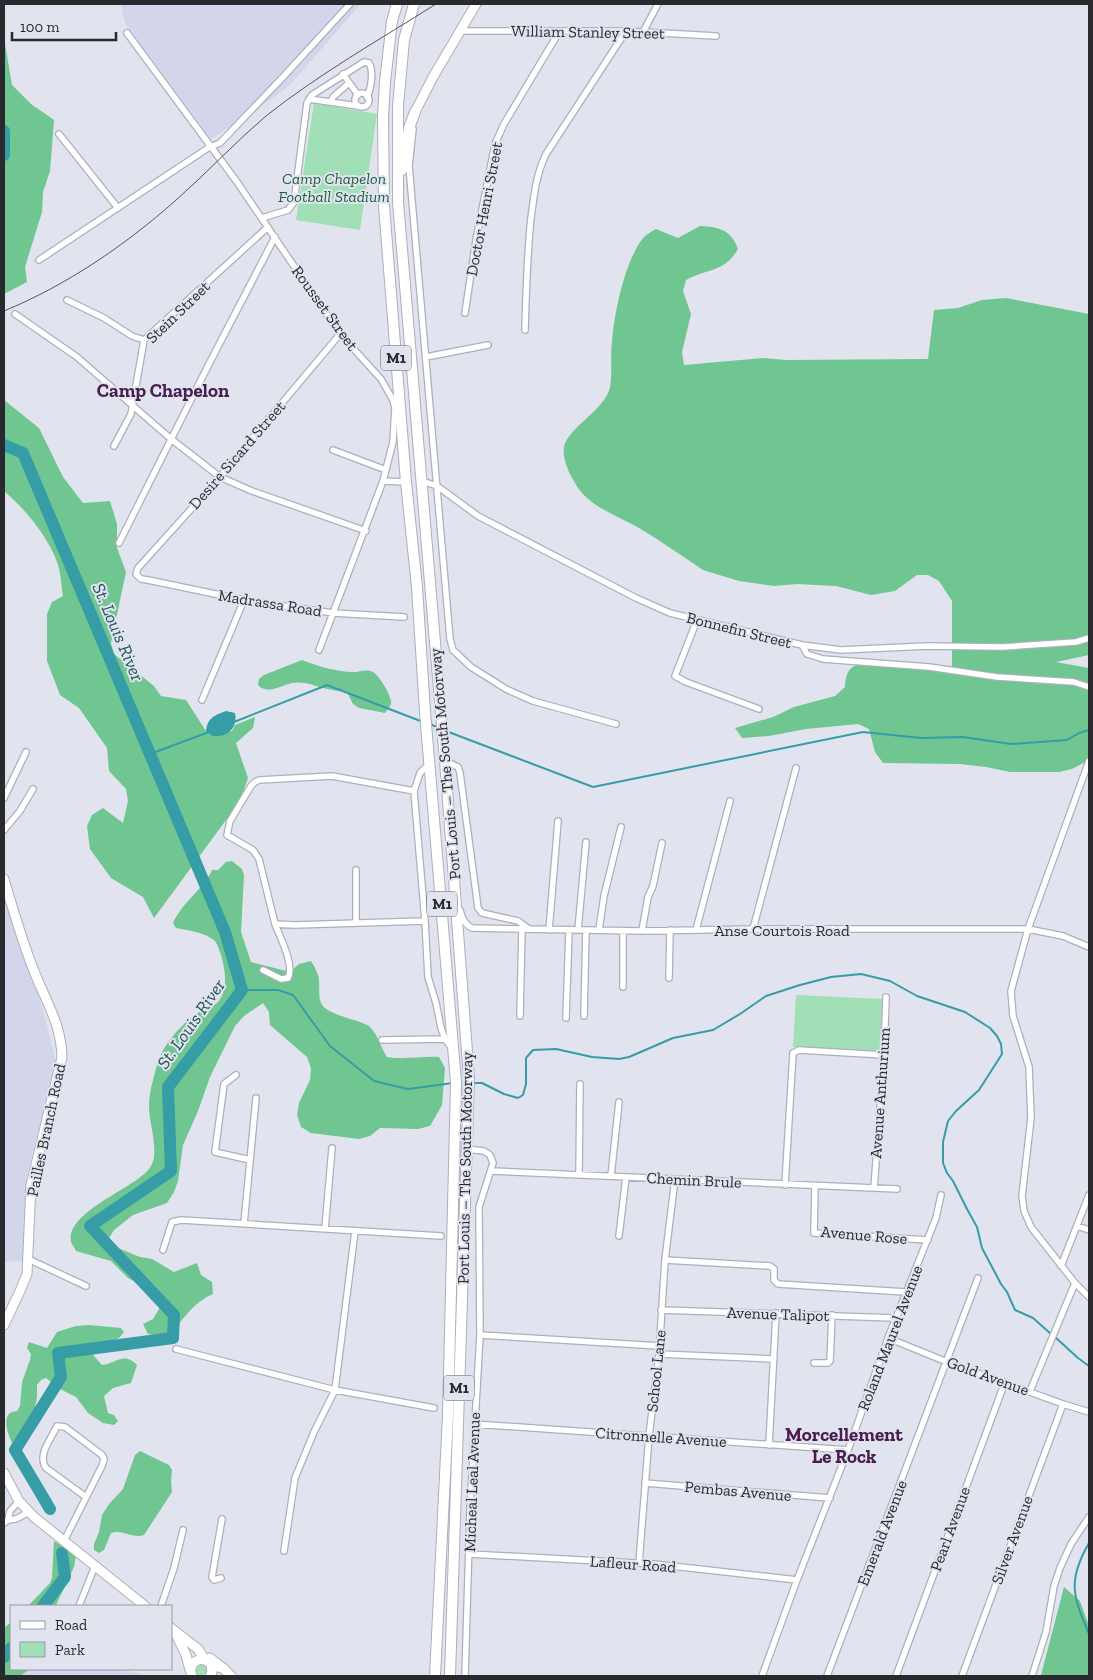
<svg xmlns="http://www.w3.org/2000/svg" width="1093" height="1680" font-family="'Zilla Slab',serif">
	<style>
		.built { fill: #d3d6ea }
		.green { fill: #a1dfb6 }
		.forest { fill: #6fc690 }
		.water { fill: #369da7 }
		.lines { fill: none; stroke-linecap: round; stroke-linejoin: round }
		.stream { stroke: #369da7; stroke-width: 2 }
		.river { stroke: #369da7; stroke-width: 12 }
		.minor-casing { stroke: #adafba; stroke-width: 8 }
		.secondary-casing { stroke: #adafba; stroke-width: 11 }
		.trunk-casing { stroke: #adafba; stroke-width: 12 }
		.minor { stroke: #fff; stroke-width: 5.5 }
		.secondary { stroke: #fff; stroke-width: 9 }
		.trunk { stroke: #fff; stroke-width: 10 }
		.tram { stroke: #55565c; stroke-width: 1 }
		.labels { text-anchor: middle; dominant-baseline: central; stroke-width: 4; stroke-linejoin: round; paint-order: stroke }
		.shield { fill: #e1e3ef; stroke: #606268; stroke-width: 1 }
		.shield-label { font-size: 15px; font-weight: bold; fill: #292a2e }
		.street-label { font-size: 16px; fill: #292a2e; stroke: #e1e3ef }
		.park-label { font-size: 16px; font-style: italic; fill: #1e5e3a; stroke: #e1e3ef }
		.water-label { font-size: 18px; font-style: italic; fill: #1b545a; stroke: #e1e3ef }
		.quarter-label { font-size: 19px; font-weight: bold; fill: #481d50; stroke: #e1e3ef }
	</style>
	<rect width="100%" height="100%" fill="#e1e3ef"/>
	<path class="built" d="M121 4H361L289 86 253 112 211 139 125 23Z
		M4 891 44 1013 56 1062 27 1174 22 1261 4 1262Z
		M30 1669H122L148 1676H20Z"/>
	<path class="green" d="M314 103 377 114 360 230 296 220Z
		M796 995 882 999 880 1052 793 1047Z
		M195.5 1670a5.5 5.5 0 1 1 11 0a5.5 5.5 0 1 1-11 0Z"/>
	<path class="forest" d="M4 38 12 85 31 104 54 120 50 171 43 192 42 212 25 267 27 282 4 294Z
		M700 226C720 227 731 230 738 249 724 273 708 268 686 280L683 291 691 314 682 352 684 365 763 358 786 360 928 359 934 310 958 308 982 300 1006 298 1089 314V655L1056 662 1089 668V760L1072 769 1059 772H1010L986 767 960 764 883 763 875 752 869 729 858 724 806 729 769 736 742 738 735 728 773 717 794 707 835 696 845 687C846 670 850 666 866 662L952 666V601L939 581 928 575H917L895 591 871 595 836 586 797 584 774 586 739 581 703 570C682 556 661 541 639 528 617 515 588 507 575 483 569 473 562 459 564 447 568 428 600 413 609 391 613 381 610 354 612 342 614 314 625 259 644 237 647 234 652 231 656 229L678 238Z
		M4 400 39 428 63 477 83 503 110 501 117 524V548L126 572 111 643 114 654 154 686 161 696 186 700 206 731 212 736 232 731 235 725 255 717 253 728 236 743 248 778 240 801 154 918 143 897 111 878 90 849 87 826 92 815 103 808 123 823 128 801 126 789 109 771 107 748 79 708 60 695 47 661V614L52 602 63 596C61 585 61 572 57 562 48 536 24 508 4 491Z
		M302 660C318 666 333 671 351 672 359 673 365 668 373 672 379 675 393 698 391 704 390 707 386 711 385 713L359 708 353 704 347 692C339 691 331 690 323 688 312 685 304 681 292 683 280 686 267 695 258 685L259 679 264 675Z
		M232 861 242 869 244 875 241 932 251 962 290 972 299 964 311 961C315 968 319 974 319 982 320 991 317 1001 325 1008 336 1017 364 1021 370 1027 378 1035 381 1048 387 1057 405 1060 422 1056 439 1057L445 1068 442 1105 430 1126 418 1129 380 1128 370 1136 359 1139 311 1133 301 1127 297 1115 299 1103 310 1080 311 1068 307 1057 270 1025 269 1012 263 1003 244 1016 235 1026 210 1077 198 1111 183 1145 178 1181 174 1192 167 1203 133 1215 114 1230 108 1240 118 1248 140 1257 152 1259 174 1272 197 1263 201 1275 212 1282 213 1294C194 1302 183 1318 171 1335L159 1336 148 1334 143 1324 153 1319 159 1309 158 1297 149 1289 128 1278 111 1261 76 1251C75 1248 71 1244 71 1241 66 1212 133 1189 149 1169 161 1155 149 1124 149 1107 149 1092 154 1076 158 1062 163 1045 183 1022 198 1013 204 1010 213 1007 218 1002 229 989 225 969 221 955 219 950 218 945 215 941 204 932 190 931 176 928L173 923C183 901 203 890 212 870H218L226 862Z
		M89 1325 121 1328 124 1332 119 1338 92 1350 94 1356 102 1365C116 1364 123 1351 137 1365L131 1383 113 1388 104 1396 108 1413 114 1415 118 1421 114 1425 103 1423 88 1413 76 1397 60 1389 46 1378 41 1380 37 1385V1397L29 1439 12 1443C7 1432 0 1412 17 1411L20 1406 22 1382 30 1360 31 1354 27 1348 29 1342 47 1348 57 1332 76 1326Z
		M140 1451 169 1465 172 1470 171 1481 172 1492 144 1535C133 1539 122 1529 111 1533L104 1550 99 1553 94 1550V1544L99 1532 102 1515 109 1504 123 1489 135 1455Z
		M54 1541 76 1555 74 1567 56 1605 28 1606 50 1583 52 1578Z
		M1064 1587 1080 1601 1089 1626V1676H1042L1041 1675Z
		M11 1622V1669H30L20 1676H4V1628Z"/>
	<path class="water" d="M226 711 235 713C238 728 227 738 212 736L206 731C207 718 215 715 226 711Z"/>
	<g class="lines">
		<path class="stream" d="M234 722 327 685 423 722
			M430 724 439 728
			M446 731 593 787 863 732 921 738 963 737 1011 744 1067 740 1079 733 1089 730
			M150 754 209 732
			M242 990H278L293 995 330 1046 374 1081 408 1089 453 1083
			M473 1083H482L504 1094 518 1098 523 1095 526 1084V1058L533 1050 556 1049 592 1057 619 1059 629 1057 673 1038 713 1030 740 1014 766 996 800 985 831 977 861 974 890 981 917 996 965 1012 990 1028 997 1036 1001 1044 1002 1054 979 1090 956 1111 948 1121 943 1142V1163L947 1173 953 1181 967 1209 977 1227 982 1248 1001 1284 1007 1292 1015 1310 1033 1318 1051 1334
			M1055 1337 1078 1358 1089 1366
			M1089 1543C1067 1581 1073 1596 1089 1634"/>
		<path class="river" d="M4 131V155
			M4 445 23 453 225 932 242 990 168 1087 171 1171 90 1226 174 1315 173 1338 58 1353 61 1377 15 1450 50 1509
			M43 1606 65 1577 62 1553
			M4 1657 11 1648"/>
		<defs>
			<path id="minor" d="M460 31H626L716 36
				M643 32 658 4
				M127 33 237 182 340 334 381 379 393 400 395 408 393 442 383 481 319 650
				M343 74 358 95
				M355 100a7 7 0 1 1 14 0a7 7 0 1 1-14 0Z
				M309 99 358 106
				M331 102 333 97 349 83
				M413 129 409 166 450 639 453 650 471 667 506 689 533 701 616 724
				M59 134 118 208
				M262 218 288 210 294 202 307 103 312 95 364 62 369 63C374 71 371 89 367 97
				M39 260 208 148 220 143 283 77 350 4
				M67 300 104 318 132 336 144 340
				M465 313 476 240 495 144 504 124 559 32
				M15 314 77 357 171 439 220 477 252 491 366 531
				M525 330C526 293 527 255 531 218 534 195 536 175 546 154L626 31
				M340 334 220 477 138 568 136 574 141 579 148 580 244 600 333 613 404 617
				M426 357 488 345
				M114 446 131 414 144 340 268 227
				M333 450 386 470
				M383 481 406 482
				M422 481 437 486 478 516 636 598 670 613 802 645 841 650 927 646 1003 647 1076 642 1089 638
				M119 543 210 362 275 237
				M697 620 675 676 686 682 759 709
				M802 645 807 654 823 659 929 667 997 677 1074 682 1089 687
				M202 700 244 600
				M445 761 458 767 460 773 478 908 482 913 518 921 529 929
				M1089 761 1028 929 1011 991 1013 1016 1029 1067 1031 1118 1022 1196 1024 1211 1031 1227 1075 1283 1089 1297
				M429 764 420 773 414 791 425 921 428 977 436 1003 441 1028 445 1039 451 1047
				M414 791 332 776 259 780 255 782 251 786 230 821 227 835 253 850 259 859 275 924 294 925 425 921
				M4 798 26 752
				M4 830 20 811 33 789
				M460 910C462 918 464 924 472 928L642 931 753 929H1028L1063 936 1089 947
				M356 923V870
				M753 929 796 768
				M549 930 558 821
				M578 930 586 842
				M599 930 604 896 621 827
				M696 930 730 801
				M642 931 648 897 653 886 662 843
				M263 970 281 979 288 978C295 966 280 937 275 924
				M669 978 670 930
				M623 987V931
				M520 1016 522 929
				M584 1016 586 930
				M566 1018 569 930
				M382 1040 445 1039
				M236 1075 224 1084 215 1152 250 1160
				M492 1171 897 1189
				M579 1175 580 1084
				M611 1176 619 1102
				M785 1185 793 1053 799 1050 884 1055
				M815 1186 814 1233 928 1240
				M874 1188 884 1055 886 997
				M244 1224 256 1098
				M1077 1226 1089 1230
				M325 1229 332 1148
				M619 1236 626 1177
				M163 1250 172 1222 181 1220 441 1236
				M28 1259 86 1286
				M665 1260 770 1266 774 1269V1280L778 1284 906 1292
				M1061 1266 1089 1195
				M661 1310 895 1318
				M480 1335 660 1346
				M888 1338 947 1362 1063 1404 1089 1412
				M176 1349 335 1390 434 1408
				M659 1354 774 1359
				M814 1363H828L830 1361 832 1315
				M1030 1391 1075 1283
				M474 1424 848 1450
				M769 1445 776 1313
				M645 1483 830 1498
				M8 1520 10 1511 19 1501
				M4 1523 8 1520 16 1519 29 1512
				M64 1541 102 1466 104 1459 102 1455 65 1427 57 1426C51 1439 37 1455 46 1468L86 1497
				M284 1551 295 1478 314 1432 335 1390 355 1231
				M469 1554 654 1564 797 1580
				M639 1563 649 1436 659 1354 665 1260 675 1179
				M221 1578 214 1580 212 1577 222 1519
				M79 1606 95 1566
				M161 1606 174 1568 183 1530
				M465 1676 470 1509 480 1335 479 1207 493 1163 490 1155 484 1151 466 1149
				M762 1676 797 1580 848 1450 888 1338 936 1218 941 1195
				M827 1676 978 1278
				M896 1676 1005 1382
				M962 1676 1063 1404
				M1032 1676 1046 1632 1054 1586 1060 1568 1071 1544 1089 1517"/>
			<path id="secondary" d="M415 112 433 77 476 4
				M4 879C13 910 22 941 34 971 46 1002 61 1023 62 1057L31 1185 27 1274 20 1291 4 1325
				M4 1473 19 1501 34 1517 145 1606
				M171 1628 198 1649 205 1660
				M176 1634 186 1655 190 1670
				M210 1658 223 1668
				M218 1667 223 1668 231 1676
				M192 1676C187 1663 200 1654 211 1664L212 1672 210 1676"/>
			<path id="trunk" d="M397 4 392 21 385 82 383 117 384 206 406 482 417 587 425 712 456 1082 448 1415 435 1676
				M414 4 404 40 398 106V202L445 761 469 1078 450 1676
				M402 170 409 128 415 112"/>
		</defs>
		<use href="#minor" class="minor-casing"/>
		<use href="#secondary" class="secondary-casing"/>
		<use href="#trunk" class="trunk-casing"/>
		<use href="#minor" class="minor"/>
		<use href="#secondary" class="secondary"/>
		<use href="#trunk" class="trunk"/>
		<path class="tram" d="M4 311C67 285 124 246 175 201 206 174 234 143 266 116 319 74 379 40 436 4"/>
	</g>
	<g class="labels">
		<g class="shield">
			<rect x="381" y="345.5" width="30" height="25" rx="4"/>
			<rect x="427" y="891.5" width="30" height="25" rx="4"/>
			<rect x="444" y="1375.5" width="30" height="25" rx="4"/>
		</g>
		<g class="shield-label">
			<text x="396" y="358">M1</text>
			<text x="442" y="904">M1</text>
			<text x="459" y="1388">M1</text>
		</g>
		<g class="street-label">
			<text transform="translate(588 32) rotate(1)">William Stanley Street</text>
			<text transform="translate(484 209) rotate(-79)">Doctor Henri Street</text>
			<text transform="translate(325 308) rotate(54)">Rousset Street</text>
			<text transform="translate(178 312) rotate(-44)">Stein Street</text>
			<text transform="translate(237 455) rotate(-49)">Desire Sicard Street</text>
			<text transform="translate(270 603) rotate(9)">Madrassa Road</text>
			<text transform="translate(739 630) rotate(14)">Bonnefin Street</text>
			<text transform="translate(445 764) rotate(-95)">Port Louis – The South Motorway</text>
			<text x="782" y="930">Anse Courtois Road</text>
			<text transform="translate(880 1093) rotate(-86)">Avenue Anthurium</text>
			<text transform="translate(46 1130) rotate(-78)">Pailles Branch Road</text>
			<text transform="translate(465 1168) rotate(-89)">Port Louis – The South Motorway</text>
			<text transform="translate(694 1180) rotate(3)">Chemin Brule</text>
			<text transform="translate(864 1235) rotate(5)">Avenue Rose</text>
			<text transform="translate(778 1314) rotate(2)">Avenue Talipot</text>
			<text transform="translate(890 1338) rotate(-69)">Roland Maurel Avenue</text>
			<text transform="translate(656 1371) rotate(-84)">School Lane</text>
			<text transform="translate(988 1376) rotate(20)">Gold Avenue</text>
			<text transform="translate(661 1437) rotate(4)">Citronnelle Avenue</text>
			<text transform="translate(472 1482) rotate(-88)">Micheal Leal Avenue</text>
			<text transform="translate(738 1491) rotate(5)">Pembas Avenue</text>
			<text transform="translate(950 1529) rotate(-70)">Pearl Avenue</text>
			<text transform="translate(882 1533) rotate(-69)">Emerald Avenue</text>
			<text transform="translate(1012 1540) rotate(-70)">Silver Avenue</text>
			<text transform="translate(633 1564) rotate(4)">Lafleur Road</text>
		</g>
		<g class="park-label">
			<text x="334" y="178">Camp Chapelon<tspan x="334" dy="18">Football Stadium</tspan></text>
		</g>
		<g class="water-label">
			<text transform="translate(118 632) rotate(67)">St. Louis River</text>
			<text transform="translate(191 1024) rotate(-55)">St. Louis River</text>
		</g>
		<g class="quarter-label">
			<text x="163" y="390">Camp Chapelon</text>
			<text x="844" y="1434">Morcellement<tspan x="844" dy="22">Le Rock</tspan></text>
		</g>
	</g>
	<rect width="1093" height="1680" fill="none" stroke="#292a2e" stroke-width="10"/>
	<rect x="10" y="1605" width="162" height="65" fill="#e1e3ef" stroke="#9799a2"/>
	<rect x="20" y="1621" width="25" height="8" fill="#ffffff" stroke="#9799a2"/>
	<text x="55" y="1630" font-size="15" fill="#292a2e">Road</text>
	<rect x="20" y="1642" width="25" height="15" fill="#a1dfb6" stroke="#9799a2"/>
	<text x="55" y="1655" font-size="15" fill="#292a2e">Park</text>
	<path d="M12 32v8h104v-8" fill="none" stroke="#292a2e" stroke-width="2.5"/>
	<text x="20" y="32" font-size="15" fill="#292a2e" stroke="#e1e3ef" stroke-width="4" paint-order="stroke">100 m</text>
</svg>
